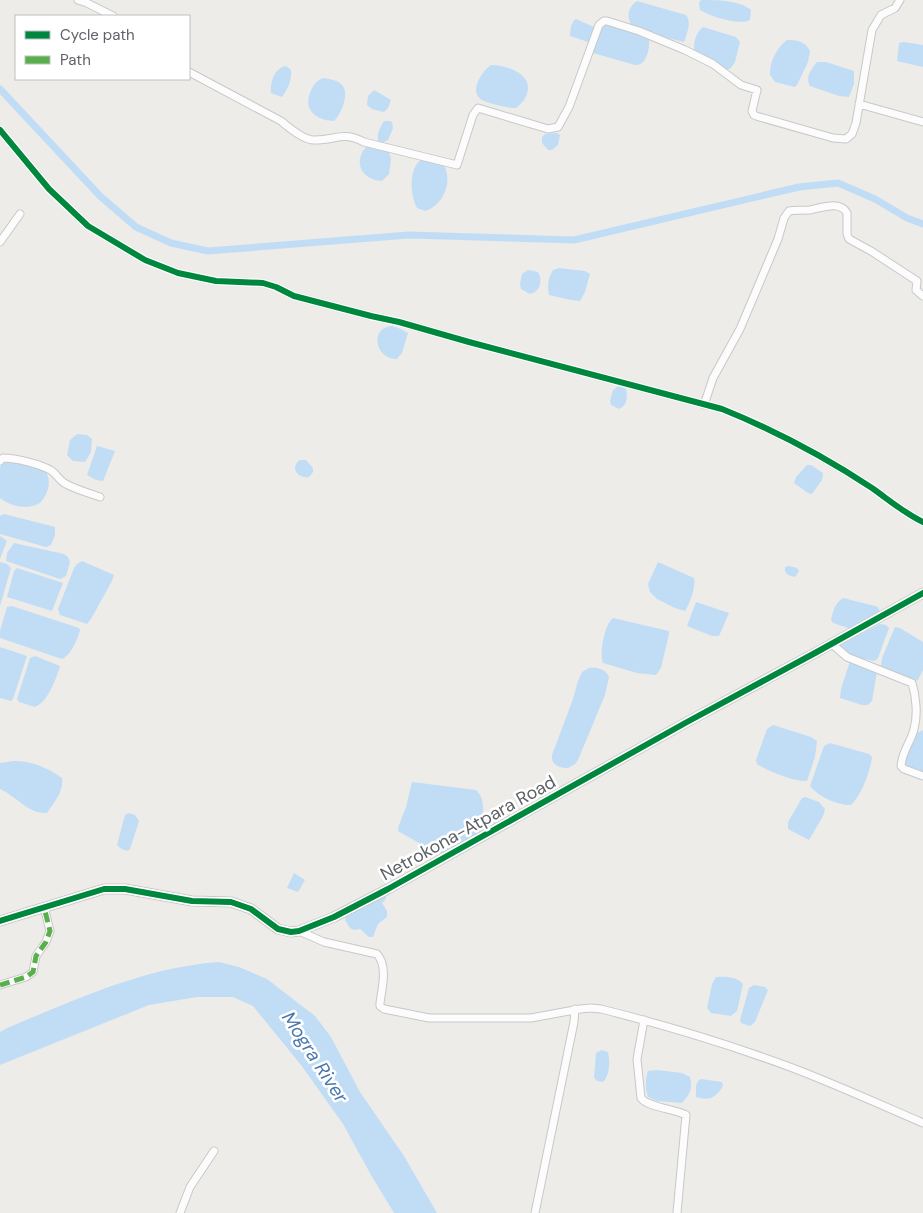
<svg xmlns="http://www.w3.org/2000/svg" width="923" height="1213" font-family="'DM Sans',sans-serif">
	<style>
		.water { fill: #c0ddf5 }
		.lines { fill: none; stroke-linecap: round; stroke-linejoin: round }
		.canal { stroke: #c0ddf5; stroke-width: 7 }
		.minor-casing { stroke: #c8c8c8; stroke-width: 9 }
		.tertiary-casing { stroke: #c8c8c8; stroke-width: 11 }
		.minor { stroke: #fcfcfc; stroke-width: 7 }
		.tertiary { stroke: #fcfcfc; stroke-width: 9 }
		.quiet { stroke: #59b04a; stroke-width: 5; stroke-dasharray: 10 5; stroke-linecap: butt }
		.cycleway-casing { stroke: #fff; stroke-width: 9 }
		.cycleway { stroke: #00873e; stroke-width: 6 }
		.labels { text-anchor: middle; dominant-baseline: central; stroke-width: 5; stroke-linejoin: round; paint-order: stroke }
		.street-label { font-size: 18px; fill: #5e6166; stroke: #fff }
		.water-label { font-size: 19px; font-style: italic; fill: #4978ac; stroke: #fff }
	</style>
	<rect width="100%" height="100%" fill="#edece9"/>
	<path class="water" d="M701 0C717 0 739 0 751 10L750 20C740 26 709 16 700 10L699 3Z
		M637 1 686 15C692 23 687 33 684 42L656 35 632 26C626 17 628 7 637 1Z
		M576 19 594 27 591 39 588 42 570 36 571 26 574 20Z
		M603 22 649 38C650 48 647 66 635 65L593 53 592 50Z
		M703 27 736 37 740 42 735 62 730 69H724L695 53C692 45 696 32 703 27Z
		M787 40C797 40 805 41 810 51L808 62 797 85 795 87 775 82 770 75C769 63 777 47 787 40Z
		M904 42 923 45V67L897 61 899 43Z
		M817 62H826L854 71V84L849 97 839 96 810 86C805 77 811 69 817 62Z
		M491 65C509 65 539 76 524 100 522 102 518 107 516 108 511 109 487 103 482 100 468 92 482 71 491 65Z
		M286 66 291 70C292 81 288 88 282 97L271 93C270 83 274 68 286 66Z
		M323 78C330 79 338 80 343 86 349 96 341 114 334 121 317 121 303 110 310 93 313 85 316 81 323 78Z
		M374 90 391 100 388 108 384 112 372 109 367 105 368 96Z
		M384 121H390L392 122 393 128 388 140 382 143 378 141C377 133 380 127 384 121Z
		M557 133 560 135 558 145 552 150H548L542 143V137L545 134Z
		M367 146 389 152 391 159 389 174 382 181C362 180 352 162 367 146Z
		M422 159 443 164C454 180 443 206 425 211L417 208C410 195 408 168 422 159Z
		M559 268 585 271 590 274 585 292 580 301 571 300 549 295C547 286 548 278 553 270Z
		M528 270 538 272C543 280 540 292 530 294L521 289 520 284 522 274Z
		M392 326 401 329 408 333 402 353 397 359C374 359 370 327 392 326Z
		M620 385 626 389C628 397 627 406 619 409L611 405 610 401 613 390Z
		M77 434 87 435 92 439 91 452 85 462 73 461 67 455 70 440Z
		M97 446 115 451 103 481 96 480 87 475Z
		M300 460H306L313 468V472L309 477C298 479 289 467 300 460Z
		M5 461 29 465 46 472C52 482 48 494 40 503 27 510 12 507 0 498V468L1 465Z
		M807 465H811L823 473 822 480 812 494 808 493 794 483 796 477Z
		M4 514 55 527V535L51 545 46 547 0 534V516Z
		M0 536 7 541 0 559Z
		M14 543 64 554 68 557 70 562 66 576 60 579 6 561 7 553Z
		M82 561 114 575 112 581 91 619 87 624 60 615 58 609 74 568 77 564Z
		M0 562 7 564 11 568 0 606Z
		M658 562 694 578C696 587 690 603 685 611L675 608 657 599 650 592 648 584Z
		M789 566 797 568 799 571 795 577 788 575 785 571V567Z
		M17 568 63 583 52 611 7 597 14 571Z
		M843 598 875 606 878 607 880 612 851 629 833 623 831 620C833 611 835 603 843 598Z
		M696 602 729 613 719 636H712L687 626Z
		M12 606 79 628 80 630C78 639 70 656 62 659L0 638V631L7 607Z
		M613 618 669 631V634L661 668 656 675 637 673 603 663C599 654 605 623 613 618Z
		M880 624 886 625 889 628 878 658 875 661 854 657 839 647 842 643Z
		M895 627 900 628 923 642V670L918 680 915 681 881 666 882 658Z
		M0 647 27 656 13 699 11 701 0 698Z
		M35 656 60 666C56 679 48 702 35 707L19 702 17 699 30 658Z
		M850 661 877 672 872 701 868 705H862L840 698 841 689Z
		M589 668C597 667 606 669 609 677L605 695 578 760 575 764 568 768C559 768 551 765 552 755L573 699 578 681 582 672Z
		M773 725 811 737 817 741 815 757 807 781C795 782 768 771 757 764L756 760 767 729Z
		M923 730V774L904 766 907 751 915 734Z
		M830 743 869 754 872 757C870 772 862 794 851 805 839 806 817 796 810 786L824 746Z
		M14 761C32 761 48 768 62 778 64 792 54 802 47 813 28 814 16 796 0 789V763Z
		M412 782 476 790C488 801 482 822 479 836L444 855 438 854 398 831 399 825 406 807Z
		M805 797 819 802 825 809 823 816 809 840 788 829V822L802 798Z
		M129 813 135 815 139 821 130 849C126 853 120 848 117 845L125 815Z
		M294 873 305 880 298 892 287 888Z
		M385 895 386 899 382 903 387 911V917L378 924 373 937H369L360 929 354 930 350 928 345 920 346 916 358 908Z
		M219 962 239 967 267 979 315 1016 331 1037 360 1092 404 1156 437 1213H394L371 1175 343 1124 301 1065 253 1006 233 997H197L149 1005 0 1065V1032L7 1028C75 1000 145 967 219 962Z
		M716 977C724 976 738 977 743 984L737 1011 731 1016 711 1013 707 1008 712 984Z
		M754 985 765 987 768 990 755 1022 750 1026 741 1023 740 1020 749 988Z
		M602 1050 608 1052C610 1061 610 1075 603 1082L597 1081 594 1078 596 1053Z
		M657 1070 682 1073 690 1077C693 1089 690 1094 682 1103L657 1101 648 1097C645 1088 645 1080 648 1071Z
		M701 1079 722 1082 723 1086C716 1098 709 1101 696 1097V1086L698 1081Z"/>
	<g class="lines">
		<path class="canal" d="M0 89 100 196 136 227 171 243 208 251 409 235 574 240 799 187 838 183 875 199 907 218 923 224"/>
		<defs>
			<path id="minor" d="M78 0 87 3 113 16
				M189 72 281 121C288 127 305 141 315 140 337 140 342 131 364 142L457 165 473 115 478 108 548 129 558 127 569 107 599 25 604 21H607L639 31 685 50 713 64 741 85 757 90 752 111 754 115 756 116 833 138 846 139 852 134 856 123 872 30 881 15 895 8 900 0
				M859 104 923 122
				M0 130 49 189 88 226 145 260 178 273 216 281 263 283 276 287 294 296 371 316 399 322 469 342 722 409C774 430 825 457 872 488 889 500 904 513 923 522
				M0 242 20 214
				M704 405 713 378 740 329 778 239 784 218 789 211C796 210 803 210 810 210 821 208 840 200 847 213V234L849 239 871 251 917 281 916 290 923 296
				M0 461 3 458C15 458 41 464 52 471 57 475 60 481 66 484 77 490 89 493 100 497
				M832 644 847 657 912 683C916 696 918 715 914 729 911 742 902 751 901 766L904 769 923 776
				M299 931 324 942 377 954C388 966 382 988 380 1003V1006L384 1009 429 1018H531L580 1009 591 1008 601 1009C665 1025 728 1044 790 1067 835 1084 879 1104 923 1123
				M0 985 26 977 33 972 36 956 46 942 50 931 44 907
				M644 1020 637 1059 641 1098C647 1107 674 1109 686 1115L677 1213
				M180 1213 190 1187 214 1151
				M535 1213 574 1022 575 1009"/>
			<path id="tertiary" d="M0 921 104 889H125L192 901 231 902 251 909 278 929 291 932 299 931 334 917 388 889 687 722 815 653 923 593"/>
		</defs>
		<use href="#minor" class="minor-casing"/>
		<use href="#tertiary" class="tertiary-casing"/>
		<use href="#minor" class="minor"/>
		<use href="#tertiary" class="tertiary"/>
		<path class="quiet" d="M0 985 26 977 33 972 36 956 46 942 50 931 44 907"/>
		<defs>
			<path id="cycleway" d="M0 130 49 189 88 226 145 260 178 273 216 281 263 283 276 287 294 296 371 316 399 322 469 342 722 409C774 430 825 457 872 488 889 500 904 513 923 522
				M0 921 104 889H125L192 901 231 902 251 909 278 929 291 932 299 931 334 917 388 889 687 722 815 653 923 593"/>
		</defs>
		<use href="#cycleway" class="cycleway-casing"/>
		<use href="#cycleway" class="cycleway"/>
	</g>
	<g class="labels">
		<g class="street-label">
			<text transform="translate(468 828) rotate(-29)">Netrokona-Atpara Road</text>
		</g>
		<g class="water-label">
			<text transform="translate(315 1057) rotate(57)">Mogra River</text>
		</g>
	</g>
	<rect x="15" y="15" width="175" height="65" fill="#ffffff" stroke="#bfc0c2"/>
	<rect x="25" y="31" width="25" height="8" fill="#00873e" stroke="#bfc0c2"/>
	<text x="60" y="40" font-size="15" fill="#5e6166">Cycle path</text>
	<rect x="25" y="56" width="25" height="8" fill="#59b04a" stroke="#bfc0c2"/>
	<text x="60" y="65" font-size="15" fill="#5e6166">Path</text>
</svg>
